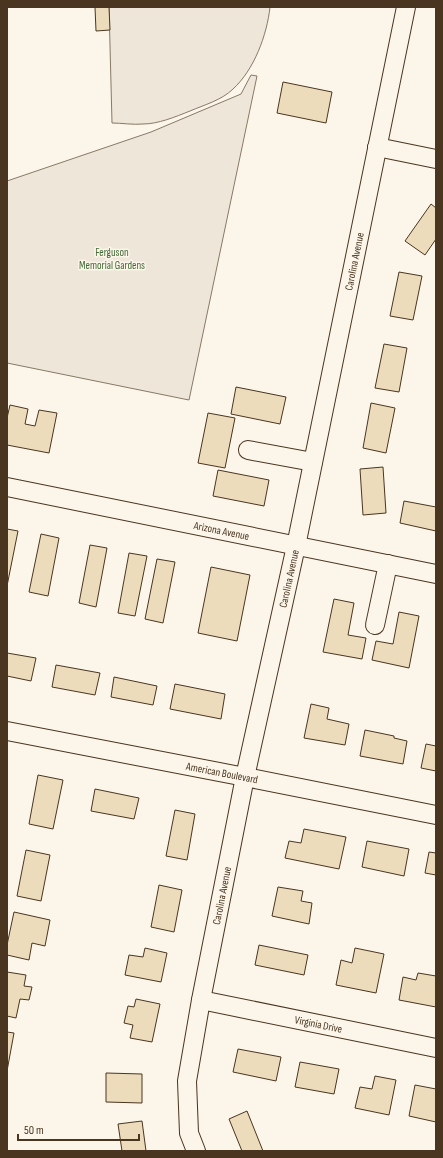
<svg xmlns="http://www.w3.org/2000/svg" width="443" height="1158" font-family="'Sofia Sans Condensed',sans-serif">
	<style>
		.green { fill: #ede6d9; stroke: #887966 }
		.building { fill: #ecdcbc; stroke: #4a3520 }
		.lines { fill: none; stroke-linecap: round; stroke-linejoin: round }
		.minor-casing { stroke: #4a3520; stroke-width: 20 }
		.minor { stroke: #fbf6e9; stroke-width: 18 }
		.labels { text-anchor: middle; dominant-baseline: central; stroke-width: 3; stroke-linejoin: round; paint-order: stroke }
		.park-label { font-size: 11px; fill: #436837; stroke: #fbf6e9 }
		.street-label { font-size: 11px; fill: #4a3520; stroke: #fbf6e9 }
	</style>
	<rect width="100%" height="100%" fill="#fbf6e9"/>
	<path class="green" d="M109 7H270C267 35 254 70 233 89 222 100 204 105 190 111 175 117 158 124 143 124 133 125 122 123 112 123Z
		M251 75 257 76 189 400 7 363V181L151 132 241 94Z"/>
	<path class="building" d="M95 7H109L110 30 96 31Z
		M283 82 332 92 326 123 277 113Z
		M431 204 436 208V239L425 255 405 241Z
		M399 272 422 276 413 320 390 316Z
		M384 344 407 348 399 392 375 388Z
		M236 387 286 397 280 424 231 414Z
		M371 403 395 408 386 453 363 448Z
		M10 405 28 409 25 424 35 426 39 410 57 413 49 453 7 445V418Z
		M208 413 235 418 225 468 198 463Z
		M383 467 386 513 363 515 360 469Z
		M218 470 269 480 264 506 213 496Z
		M404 501 436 507V531L400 523Z
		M7 529 18 531 7 586Z
		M41 534 59 538 48 596 29 592Z
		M90 545 107 548 96 607 79 603Z
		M129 553 147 556 135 616 118 613Z
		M157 559 175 562 163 623 145 619Z
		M211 567 250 575 237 641 198 633Z
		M334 599 354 603 348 635 366 638 362 659 323 652Z
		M399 612 419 616 409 668 372 660 376 641 393 644Z
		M7 653 36 658 31 681 7 676Z
		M56 665 100 673 95 695 52 687Z
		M114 677 157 686 153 705 111 697Z
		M175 684 225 694 221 719 170 709Z
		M311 704 329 708 327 719 349 724 345 745 304 738Z
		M365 730 394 736V738L407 741 403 764 360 756Z
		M426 744 436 746V771L421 768Z
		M38 775 63 780 53 829 29 824Z
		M95 789 139 798 134 819 91 811Z
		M175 810 195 814 187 860 166 856Z
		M304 829 346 837 339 869 285 858 289 841 301 843Z
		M367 841 409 849 404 876 362 867Z
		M26 850 50 855 41 901 17 896Z
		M429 852 436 853V875L425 873Z
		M159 885 182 890 174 932 151 927Z
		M278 887 303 891 301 901 312 903 309 924 272 916Z
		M14 912 50 920 45 946 32 943 29 960 7 955V945Z
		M259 945 308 955 304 975 255 965Z
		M145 948 167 953 161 982 125 975 129 955 143 957Z
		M355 948 384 954 376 993 336 985 341 960 352 963Z
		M7 972 26 975 24 986 32 987 29 1000 20 999 16 1018 7 1016Z
		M418 973 436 976V1007L399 1000 403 977 416 980Z
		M136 999 160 1004 152 1042 130 1038 133 1025 124 1023 128 1006 134 1007Z
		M7 1032 14 1033 7 1071Z
		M238 1049 281 1057 276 1081 233 1072Z
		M300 1062 339 1069 334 1094 295 1087Z
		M106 1073 142 1074V1103L106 1102Z
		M375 1076 396 1080 389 1115 355 1108 360 1087 372 1089Z
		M415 1085 436 1089V1122L409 1116Z
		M247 1111 263 1151H242L229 1119Z
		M142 1121 146 1151H122L118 1124Z"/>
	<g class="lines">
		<defs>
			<g id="minor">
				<path d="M377 147 436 159"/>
				<path d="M248 450 313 462"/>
				<path id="s1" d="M7 487 436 574"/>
				<path d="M375 625 388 564"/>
				<path id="s2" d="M7 731 245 777 436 815"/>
				<path id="s3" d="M201 1000 436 1048"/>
				<path id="s4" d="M196 1151 189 1133 187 1081 201 1000 245 777 296 546 406 7"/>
			</g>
		</defs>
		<use href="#minor" class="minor-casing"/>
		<use href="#minor" class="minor"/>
	</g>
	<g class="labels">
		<g class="park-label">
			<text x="112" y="252">Ferguson<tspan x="112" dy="13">Memorial Gardens</tspan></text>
		</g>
		<g class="street-label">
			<text stroke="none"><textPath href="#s4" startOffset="908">Carolina Avenue</textPath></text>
			<text stroke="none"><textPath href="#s1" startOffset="219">Arizona Avenue</textPath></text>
			<text stroke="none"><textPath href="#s4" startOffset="584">Carolina Avenue</textPath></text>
			<text stroke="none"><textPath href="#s2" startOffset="219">American Boulevard</textPath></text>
			<text stroke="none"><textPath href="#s4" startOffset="260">Carolina Avenue</textPath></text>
			<text stroke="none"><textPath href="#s3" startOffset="120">Virginia Drive</textPath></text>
		</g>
	</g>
	<rect width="443" height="1158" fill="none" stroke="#4a3520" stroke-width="16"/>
	<path d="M18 1134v6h121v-6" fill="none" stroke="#4a3520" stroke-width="2"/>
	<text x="24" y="1134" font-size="12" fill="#4a3520" stroke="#fbf6e9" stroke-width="3" paint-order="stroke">50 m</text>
</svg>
